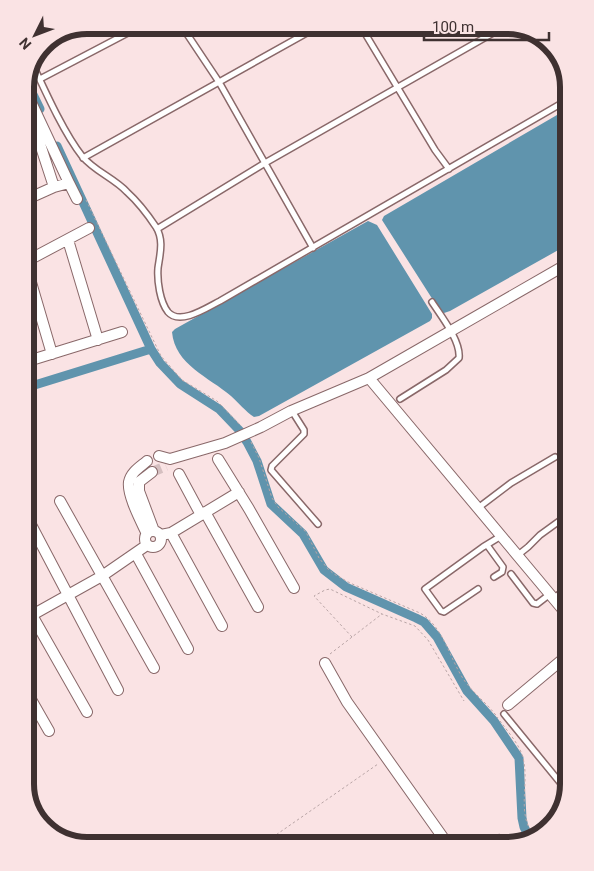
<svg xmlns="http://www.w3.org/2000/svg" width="594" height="871" font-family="Roboto,sans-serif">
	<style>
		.water { fill: #6094ad }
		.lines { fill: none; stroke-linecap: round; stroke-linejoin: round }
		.canal { stroke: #6094ad; stroke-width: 9 }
		.street-tunnel { stroke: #d5bfc0; stroke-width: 10; stroke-dasharray: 10 5; stroke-linecap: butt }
		.lane-casing { stroke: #896869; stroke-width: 8 }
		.street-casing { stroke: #896869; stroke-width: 12 }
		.path { stroke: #b9a5a6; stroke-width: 1; stroke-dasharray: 2.5 2.5; stroke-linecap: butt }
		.lane { stroke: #fff; stroke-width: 5 }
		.street { stroke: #fff; stroke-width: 10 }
		.rim { fill: none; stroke: #3f3131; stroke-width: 6 }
	</style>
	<rect width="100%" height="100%" fill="#fae3e4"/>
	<path class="water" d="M569 108V244L450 311 444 313 440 311 382 220 384 216Z
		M368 221 377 225 432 314V318L430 321 259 416 254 417C245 411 239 403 231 396 209 377 175 365 172 332L175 329Z"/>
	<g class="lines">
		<path class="canal" d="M26 80 40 109
			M57 146 151 349 160 363 180 384 219 409 240 431 247 442 257 461 271 504 303 534 324 570 346 587 416 618 424 622 437 637 467 691 494 721 519 758 522 818 524 827 531 840
			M25 388 151 349"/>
		<path class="street-tunnel" d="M152 472 166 466"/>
		<defs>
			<path id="lane" d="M181 25 219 82 313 248
				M360 25 435 150 449 169
				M33 65C46 93 64 133 82 156 94 171 114 178 127 192 137 201 148 215 156 227 164 240 160 254 158 268 157 281 160 302 168 312 180 326 208 307 220 301L569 99
				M40 79 143 25
				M83 158 321 25
				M157 229 265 163 507 25
				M400 399 446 370 459 358C461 341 441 316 432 302
				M292 411 304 430V434L272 466 271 470 318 524
				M478 508 511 483 555 457
				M487 545 503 567 502 572 494 577
				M518 555 528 547 540 535 569 514
				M511 574 533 603 537 604 550 594
				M478 589 444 612 441 611 425 589 483 547 501 536
				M554 598 569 587
				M504 714 567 791
				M487 846 499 838"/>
			<path id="street" d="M31 102 69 183
				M54 187 69 183 77 199
				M25 200 54 187 39 141 26 108
				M68 240 98 340
				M25 262 52 354
				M25 262 89 228
				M25 362 122 332
				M369 378 569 617
				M159 456 170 459 225 443 261 427 291 411 369 378 569 263
				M218 459 249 509 294 588
				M152 472 139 482V491L154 531
				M179 474 201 515
				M60 501 154 668
				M205 512 258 607
				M27 517 118 690
				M145 539a8 8 0 1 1 16 0a8 8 0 1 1-16 0Z
				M171 533 222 626
				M147 534C141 521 127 495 129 482 131 472 140 467 147 461
				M161 535 171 533 239 492
				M136 554 188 649
				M25 603 87 712
				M25 619 102 576 147 545
				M325 663 347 702 449 846
				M25 689 49 731
				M508 705 569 654"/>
		</defs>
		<use href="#lane" class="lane-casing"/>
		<use href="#street" class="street-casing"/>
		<path class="path" d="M28 77 34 92
			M86 200 161 356 182 380 217 401 241 426
			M251 442 259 458 272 498 278 507 306 532 319 558 328 569 334 574 350 583 420 613C444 627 449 658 464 680 474 694 488 704 498 718
			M352 637 314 596 325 590 330 589 382 614 415 626 428 640 464 701
			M330 654 382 614
			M500 721C508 732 520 745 523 758 530 785 515 815 536 838
			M260 846 378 764"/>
		<use href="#lane" class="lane"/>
		<use href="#street" class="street"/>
	</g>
	<path d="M0 0H594V871H0ZM87 34H507A53 53 0 0 1 560 87V784A53 53 0 0 1 507 837H87A53 53 0 0 1 34 784V87A53 53 0 0 1 87 34Z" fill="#fae3e4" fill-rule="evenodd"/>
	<path class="rim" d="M87 34H507A53 53 0 0 1 560 87V784A53 53 0 0 1 507 837H87A53 53 0 0 1 34 784V87A53 53 0 0 1 87 34Z"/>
	<g transform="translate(35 35) rotate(228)" stroke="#fae3e4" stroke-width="4" paint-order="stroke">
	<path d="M0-4L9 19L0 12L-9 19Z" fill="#3f3131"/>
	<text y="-8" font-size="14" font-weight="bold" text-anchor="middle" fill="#3f3131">N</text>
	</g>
	<path d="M424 32v8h125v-8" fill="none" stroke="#3f3131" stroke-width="2.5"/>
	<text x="432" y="32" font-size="15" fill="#3f3131" stroke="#fae3e4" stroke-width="4" paint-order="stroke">100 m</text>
</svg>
